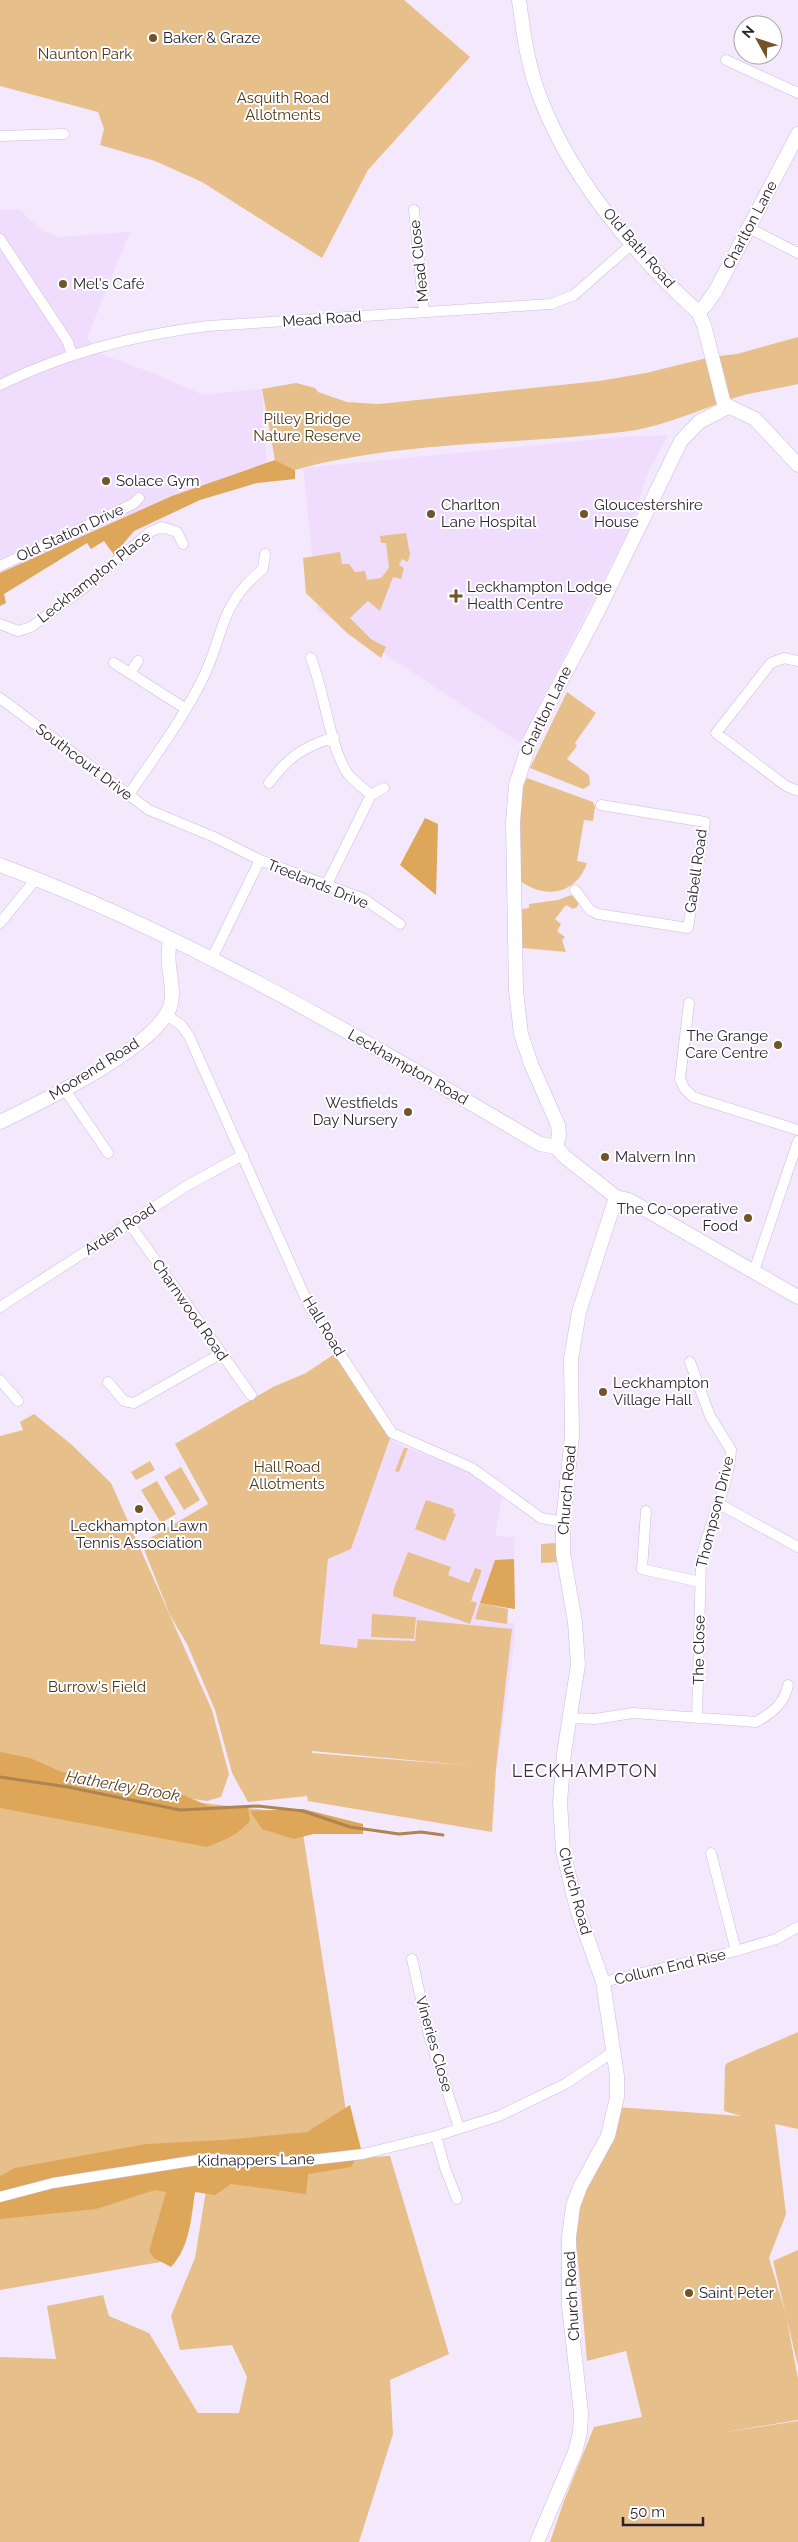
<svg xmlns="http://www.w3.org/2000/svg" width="798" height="2542" font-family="Raleway,sans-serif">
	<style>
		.built { fill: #f0ddfe }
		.green { fill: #e7bf8a; fill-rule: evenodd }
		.forest { fill: #dda658 }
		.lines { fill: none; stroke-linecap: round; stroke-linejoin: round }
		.stream { stroke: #ae8552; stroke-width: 3 }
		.street-casing { stroke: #cebbdb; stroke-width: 11 }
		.secondary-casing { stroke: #cebbdb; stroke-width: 15 }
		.street { stroke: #fff; stroke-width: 10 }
		.secondary { stroke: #fff; stroke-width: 14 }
		.poi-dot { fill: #735429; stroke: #fff; stroke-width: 2 }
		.labels { text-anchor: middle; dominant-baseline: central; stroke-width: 4; stroke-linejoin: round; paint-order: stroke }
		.poi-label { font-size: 15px; fill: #2a232f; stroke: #fff; text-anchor: start }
		.park-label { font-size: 15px; fill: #4f3816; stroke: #fff }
		.street-label { font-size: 15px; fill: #2a232f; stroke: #fff }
		.water-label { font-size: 16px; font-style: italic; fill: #5a4221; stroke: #fff }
		.quarter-label { font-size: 18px; letter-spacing: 1px; fill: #3c2d47; stroke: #fff }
	</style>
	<rect width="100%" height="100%" fill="#f4e8fc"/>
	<path class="built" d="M19 209 42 231 59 237 130 232 87 338 103 355 156 374 203 395 262 389 267 468 137 513 0 581V210Z
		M668 435 647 475 630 528 520 743 318 610 303 468 620 437Z
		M390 1439 405 1447 462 1468 473 1474 502 1497 495 1536 514 1537 515 1609H508L507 1623H515V1638L497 1768 312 1750 328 1559 351 1549Z"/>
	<path class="green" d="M0 0H404L470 57 368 170 322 258 202 182 155 161 100 145 104 129 98 112 0 86Z
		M798 337V384C776 389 753 392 731 399 696 411 660 428 622 432 514 445 401 441 295 470L275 460 262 389 296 383 315 388 318 392 347 402 379 404 599 381 646 373 711 357 737 354Z
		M406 533 410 554 408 562 402 559 399 565 404 568 401 579 393 577 380 611 368 601 350 618 371 639 386 647 381 658 347 633 306 593 303 558 340 552 342 564H349L355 572 365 571 367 580 381 578 389 568 386 543H381L380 536Z
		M567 692 596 713 575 743 577 746 567 759 589 775 590 785 583 789 530 768Z
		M527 778 593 802 595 807 593 821 584 820 577 861 587 863C576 896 541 900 517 878V796Z
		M571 895 580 900 577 907 573 909 566 905 555 919 561 924 557 931 565 937 562 940 566 952 522 948V909L529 908V904L558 900Z
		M339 1351 392 1433 351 1549 328 1559 320 1644 357 1648 358 1639 415 1641 417 1620 512 1629 496 1768 492 1832 308 1801 307 1796 248 1802 232 1773 215 1710 187 1644 170 1615 145 1552 142 1543 208 1504 175 1444 273 1387 306 1373ZM312 1751 474 1766 312 1753Z
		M34 1414 72 1445 111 1483 212 1710 229 1774 221 1797 207 1801 62 1780 0 1767V1436L23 1430 20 1422Z
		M404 1448H408L399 1472 395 1471Z
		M150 1461 155 1470 136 1480 131 1472Z
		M181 1467 200 1500 184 1510 164 1477Z
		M157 1481 176 1514 161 1523 141 1490Z
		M426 1500 454 1509 453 1513 456 1514 445 1541 415 1529Z
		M555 1543 559 1562 541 1563V1544Z
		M408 1552 451 1567 448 1575 469 1583 475 1568 482 1570 471 1601 477 1603 470 1624 393 1596 394 1588Z
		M480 1603 508 1609 507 1624 475 1619Z
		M372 1614 416 1617 414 1639 371 1637Z
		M0 1780 300 1814 351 2143 192 2150 166 2261 0 2290Z
		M798 2032V2129L775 2124 786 2214 769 2258 786 2315 798 2379V2420L719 2433 798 2421V2542H550L564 2501 594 2427 642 2417 626 2351 587 2361 573 2206 616 2107 741 2116 724 2111 725 2066 727 2063Z
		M390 2156 449 2354 390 2380 393 2434 359 2542H0V2357L56 2359 47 2306 103 2295 109 2316 149 2333 198 2413H239L247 2377 232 2345 180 2350 171 2316 195 2258 210 2166Z
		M798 2250V2366L773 2261Z"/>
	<path class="forest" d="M275 460 295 470V479L257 483 200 500 134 531 114 555 104 541 91 549 87 543 4 594 6 603 0 606V573L172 496Z
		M425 818 438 824 436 895 400 865Z
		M514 1559 515 1609 480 1603 495 1560Z
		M0 1752 30 1758 62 1772 169 1789 209 1806 248 1808 250 1821C238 1835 224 1840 207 1847L0 1808Z
		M303 1809 363 1824V1834H313L294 1839 262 1829 250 1811Z
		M350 2105 361 2149 351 2167 308 2174 306 2194 231 2184 215 2195 195 2192C191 2218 190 2247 171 2267L154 2258 149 2251 166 2192 155 2190 96 2209 0 2219V2176L15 2168 146 2144 224 2140 307 2132Z"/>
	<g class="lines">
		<path class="stream" d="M0 1777 68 1787 180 1810 258 1806 303 1811 350 1827 399 1834 421 1832 443 1835"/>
		<defs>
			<path id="street" d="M726 60 798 93
				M0 136 64 134
				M414 210 424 312
				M749 228 798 253
				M0 239 68 342 72 355
				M0 385C66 352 135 335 208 326L551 304 574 295 632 244
				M0 566 133 504 139 498
				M0 624 18 631 31 627 84 588 150 532 162 527 177 532 183 544
				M311 658C324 690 330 748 348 774 355 782 363 788 371 795L327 884
				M798 661 784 658 771 663 716 733 786 786 798 791
				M114 663 186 709
				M130 673 138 661
				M0 698 149 810 214 837 260 860 364 899 400 924
				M269 783C289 756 302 748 334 737
				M371 795 384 788
				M128 796C153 759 180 723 200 684 225 638 216 607 263 569L265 554
				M575 890 590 910 598 914 688 928 705 822 601 805
				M0 923 36 879
				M212 958 260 860
				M689 1003 680 1079 684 1088 693 1097 798 1130
				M166 1015 181 1025 189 1036 310 1308 392 1433 472 1468 541 1518 563 1522
				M65 1090 108 1153
				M129 1223 251 1395
				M754 1271 798 1141
				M0 1307 188 1185 243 1155
				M690 1362 710 1416 731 1450C729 1488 708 1524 701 1560L697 1718
				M0 1380 18 1401
				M108 1382 124 1401 134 1403 220 1354
				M719 1504 798 1547
				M646 1511 642 1569 700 1582
				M571 1718 595 1719 633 1713 756 1722C772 1713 785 1703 788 1685
				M711 1853 736 1951
				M412 1959 429 2035 459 2128
				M603 1982 736 1951 776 1939 798 1927
				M436 2136 445 2168 457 2199
				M0 2197 53 2183 204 2159 293 2162 363 2154 436 2136 499 2116 565 2084 613 2052"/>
			<path id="secondary" d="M519 0C523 30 527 61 537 89 566 173 633 253 698 312L704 325 724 404 755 419 798 465
				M698 312 705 306 716 290 798 134
				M0 865C191 936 365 1041 540 1144L556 1147 565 1157 616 1197 629 1200 798 1297
				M0 1122C41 1102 154 1049 170 1007 177 986 163 964 171 939
				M556 1147 559 1135 558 1125 531 1064 521 1034 516 991 513 822 516 785 532 736 598 611 681 441 699 422 728 407
				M537 2542 575 2452 580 2433 581 2413 569 2306V2237L573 2206 580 2187 608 2136 617 2097V2076L603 1982 577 1909 563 1851 560 1802 564 1753 578 1665 575 1622 563 1553V1522L572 1436 571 1359 579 1312 616 1197"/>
		</defs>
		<use href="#street" class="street-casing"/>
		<use href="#secondary" class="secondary-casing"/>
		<use href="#street" class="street"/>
		<use href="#secondary" class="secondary"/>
	</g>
	<g class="poi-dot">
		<circle cx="153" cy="38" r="5"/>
		<circle cx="63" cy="284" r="5"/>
		<circle cx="106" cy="481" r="5"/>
		<circle cx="431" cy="514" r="5"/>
		<circle cx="584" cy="514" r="5"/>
		<path d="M453.5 588.5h5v5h5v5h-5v5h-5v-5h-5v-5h5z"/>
		<circle cx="778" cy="1045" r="5"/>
		<circle cx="408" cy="1112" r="5"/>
		<circle cx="605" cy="1157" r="5"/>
		<circle cx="748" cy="1218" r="5"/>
		<circle cx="603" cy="1392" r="5"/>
		<circle cx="139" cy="1509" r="5"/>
		<circle cx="689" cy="2293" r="5"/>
	</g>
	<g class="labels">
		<g class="poi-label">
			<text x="163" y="38">Baker &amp; Graze</text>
			<text x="73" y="284">Mel's Café</text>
			<text x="116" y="481">Solace Gym</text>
			<text x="441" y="505">Charlton<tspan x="441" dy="17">Lane Hospital</tspan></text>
			<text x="594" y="505">Gloucestershire<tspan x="594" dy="17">House</tspan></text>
			<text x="467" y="587">Leckhampton Lodge<tspan x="467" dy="17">Health Centre</tspan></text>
			<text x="768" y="1036" text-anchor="end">The Grange<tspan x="768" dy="17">Care Centre</tspan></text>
			<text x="398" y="1103" text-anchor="end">Westfields<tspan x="398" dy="17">Day Nursery</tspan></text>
			<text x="615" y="1157">Malvern Inn</text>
			<text x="738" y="1209" text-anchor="end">The Co-operative<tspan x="738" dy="17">Food</tspan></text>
			<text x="613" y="1383">Leckhampton<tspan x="613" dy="17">Village Hall</tspan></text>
			<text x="139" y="1526" text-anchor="middle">Leckhampton Lawn<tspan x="139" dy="17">Tennis Association</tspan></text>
			<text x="699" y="2293">Saint Peter</text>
		</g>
		<g class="park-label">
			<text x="85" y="54">Naunton Park</text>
			<text x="283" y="98">Asquith Road<tspan x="283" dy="17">Allotments</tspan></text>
			<text x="307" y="419">Pilley Bridge<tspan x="307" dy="17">Nature Reserve</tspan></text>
			<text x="287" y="1467">Hall Road<tspan x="287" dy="17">Allotments</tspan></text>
			<text x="97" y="1687">Burrow's Field</text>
		</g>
		<g class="street-label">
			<text transform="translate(750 225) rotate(-62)">Charlton Lane</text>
			<text transform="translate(639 248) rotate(49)">Old Bath Road</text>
			<text transform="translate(419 261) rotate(-96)">Mead Close</text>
			<text transform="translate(322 319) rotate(-4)">Mead Road</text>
			<text transform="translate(70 533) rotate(-25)">Old Station Drive</text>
			<text transform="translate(94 577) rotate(-38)">Leckhampton Place</text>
			<text transform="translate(546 711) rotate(-64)">Charlton Lane</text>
			<text transform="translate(84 762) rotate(37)">Southcourt Drive</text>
			<text transform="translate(696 871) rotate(-82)">Gabell Road</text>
			<text transform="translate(318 884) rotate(22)">Treelands Drive</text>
			<text transform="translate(408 1067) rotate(30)">Leckhampton Road</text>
			<text transform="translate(94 1069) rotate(-32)">Moorend Road</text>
			<text transform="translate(120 1229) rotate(-33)">Arden Road</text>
			<text transform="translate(190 1310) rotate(55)">Charnwood Road</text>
			<text transform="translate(324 1326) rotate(59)">Hall Road</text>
			<text transform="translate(567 1490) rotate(-85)">Church Road</text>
			<text transform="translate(715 1512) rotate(-76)">Thompson Drive</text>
			<text transform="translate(699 1650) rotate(-89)">The Close</text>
			<text transform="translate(575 1891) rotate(75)">Church Road</text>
			<text transform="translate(670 1967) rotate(-13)">Collum End Rise</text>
			<text transform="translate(434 2044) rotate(74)">Vineries Close</text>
			<text transform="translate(256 2160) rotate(-1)">Kidnappers Lane</text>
			<text transform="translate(572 2296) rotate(-93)">Church Road</text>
		</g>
		<g class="water-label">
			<text transform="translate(123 1786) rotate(10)">Hatherley Brook</text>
		</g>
		<g class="quarter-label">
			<text x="585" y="1770">LECKHAMPTON</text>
		</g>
	</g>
	<g transform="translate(758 40) rotate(310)"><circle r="24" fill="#ffffff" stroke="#aaa7ac"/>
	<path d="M0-4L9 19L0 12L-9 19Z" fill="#735429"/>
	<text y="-8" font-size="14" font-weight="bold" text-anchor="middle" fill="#2a232f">N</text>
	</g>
	<path d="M623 2517v8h80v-8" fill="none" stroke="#2a232f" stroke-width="2.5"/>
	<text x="630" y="2517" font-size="15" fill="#2a232f" stroke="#ffffff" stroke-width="4" paint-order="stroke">50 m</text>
</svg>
